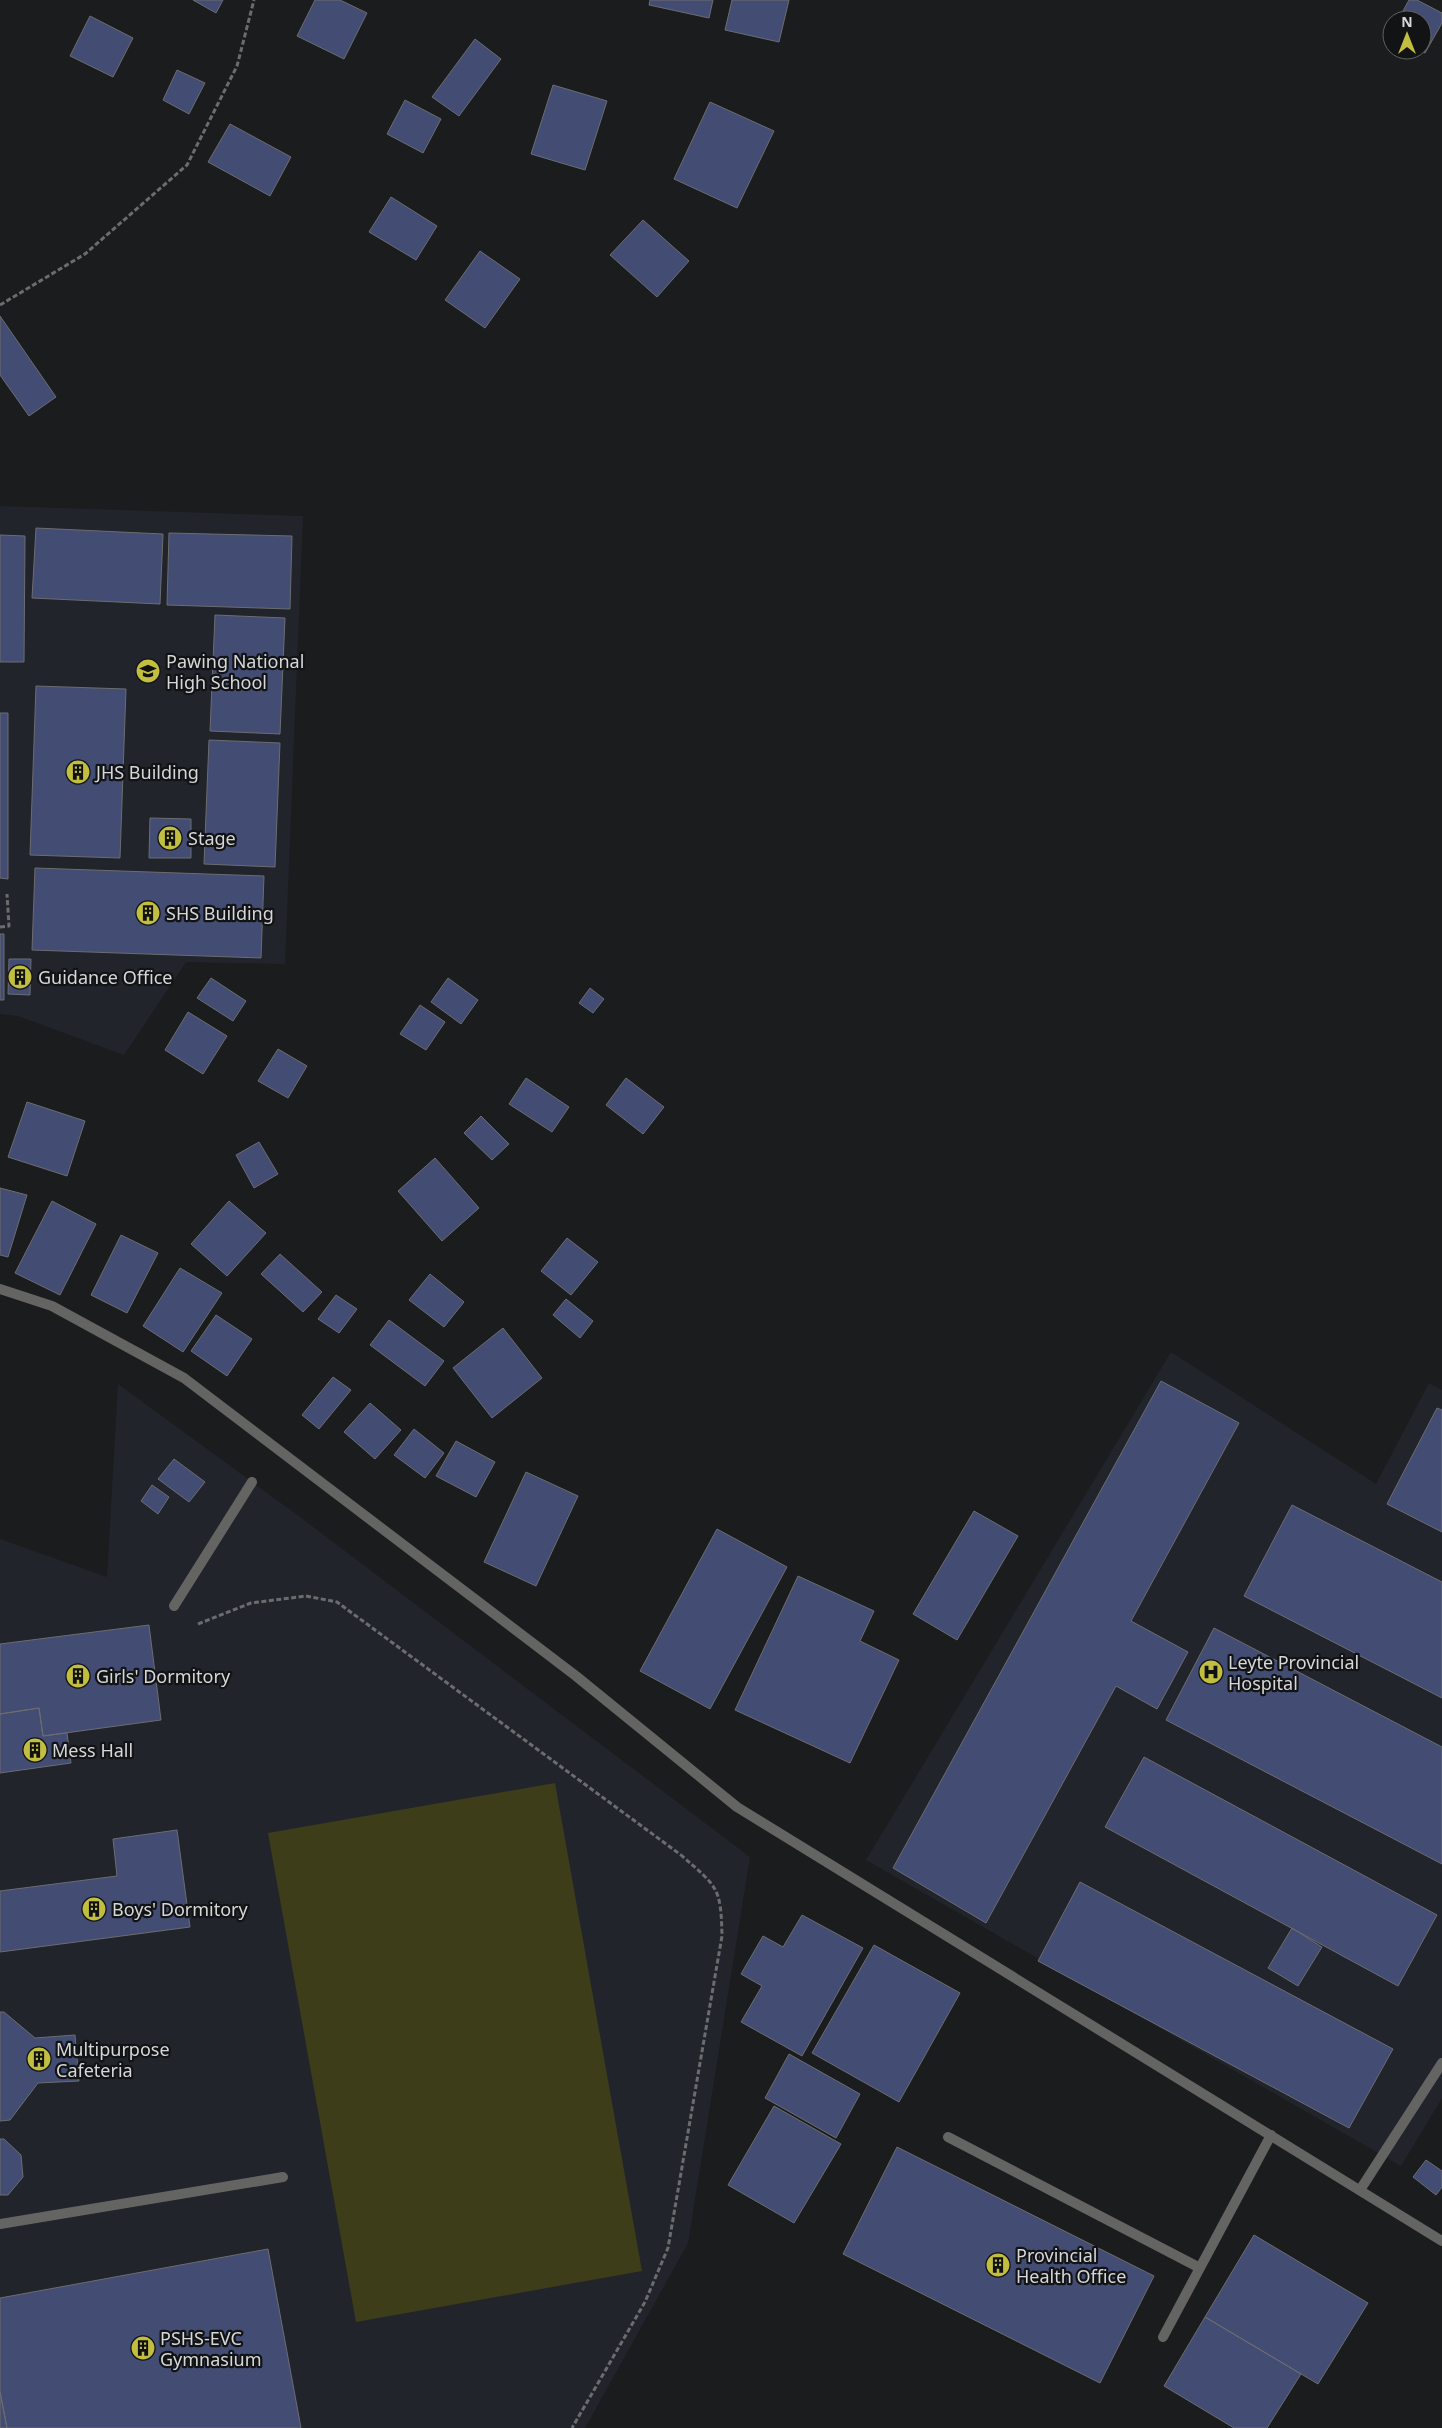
<svg xmlns="http://www.w3.org/2000/svg" width="1442" height="2428" font-family="'Noto Sans',sans-serif">
	<style>
		.built { fill: #22242c }
		.green { fill: #3d3d19 }
		.building { fill: #434c73; stroke: #6c6d70 }
		.lines { fill: none; stroke-linecap: round; stroke-linejoin: round }
		.path { stroke: #6b6c6e; stroke-width: 3; stroke-dasharray: 5 2.5; stroke-linecap: butt }
		.service { stroke: #646563; stroke-width: 10 }
		.tertiary { stroke: #646563; stroke-width: 10 }
		.labels { text-anchor: middle; dominant-baseline: central; stroke-width: 4.5; stroke-linejoin: round; paint-order: stroke }
		.poi-label { font-size: 18px; fill: #d6d7d9; stroke: #121315; text-anchor: start }
	</style>
	<rect width="100%" height="100%" fill="#1b1c1e"/>
	<path class="built" d="M0 506 303 516 285 964 186 962 124 1055 18 1016 0 1014Z
		M1171 1352 1376 1484 1429 1383 1442 1390V2098L1401 2166 866 1860Z
		M118 1384 300 1517 750 1857 688 2243 585 2428H0V1539L107 1577Z"/>
	<path class="green" d="M555 1783 642 2271 356 2322 268 1833Z"/>
	<path class="building" d="M193 0H223L216 13Z
		M315 0H340L367 13 344 59 297 36Z
		M650 0H713L709 18 649 5Z
		M732 0H789L779 42 725 30Z
		M1409 0H1417L1442 13V23L1425 53 1419 50H1422V20H1398Z
		M90 16 133 38 113 77 70 56Z
		M475 39 501 59 459 116 432 97Z
		M177 70 205 83 189 114 163 100Z
		M553 85 607 101 585 170 531 154Z
		M405 100 441 119 423 153 387 134Z
		M710 102 774 131 737 208 674 179Z
		M230 124 291 157 270 196 208 162Z
		M391 197 437 226 416 260 369 232Z
		M643 220 689 261 657 297 610 255Z
		M480 251 520 279 485 328 445 300Z
		M0 316 56 397 29 416 0 375Z
		M36 528 163 534 160 604 32 598Z
		M169 533 292 536 290 609 167 605Z
		M0 535 25 536 24 662H0Z
		M215 615 285 618 280 734 210 731Z
		M36 686 126 689 120 858 30 855Z
		M0 713H8V879L0 878Z
		M209 740 280 743 275 867 204 864Z
		M150 818 191 819V858H149Z
		M35 868 264 876 261 958 32 950Z
		M0 934H4V1000H0Z
		M9 959H31L30 995 8 994Z
		M211 978 246 1001 233 1021 197 998Z
		M448 978 478 1000 461 1024 431 1002Z
		M590 988 604 999 593 1013 579 1003Z
		M420 1005 445 1022 426 1050 400 1034Z
		M188 1012 227 1036 203 1074 165 1050Z
		M278 1049 307 1066 288 1098 258 1081Z
		M526 1078 569 1107 552 1132 509 1104Z
		M626 1078 664 1107 643 1134 606 1105Z
		M27 1102 85 1121 67 1176 8 1157Z
		M481 1116 509 1144 492 1160 464 1133Z
		M259 1142 278 1174 254 1188 236 1155Z
		M435 1158 479 1208 442 1241 398 1191Z
		M0 1188 27 1195 8 1257 0 1255Z
		M52 1201 96 1224 60 1295 15 1273Z
		M229 1201 266 1233 227 1276 191 1244Z
		M121 1235 158 1253 127 1313 91 1295Z
		M567 1238 598 1262 571 1295 541 1271Z
		M280 1254 322 1292 303 1312 261 1274Z
		M180 1268 222 1293 183 1352 143 1326Z
		M430 1274 464 1302 444 1327 409 1300Z
		M336 1295 357 1309 339 1333 318 1319Z
		M566 1299 593 1321 580 1338 553 1315Z
		M216 1315 252 1339 227 1376 191 1351Z
		M389 1320 444 1361 425 1386 370 1345Z
		M503 1328 542 1378 492 1418 453 1368Z
		M333 1377 351 1390 319 1429 302 1415Z
		M1161 1381 1239 1423 1131 1621 1188 1652 1157 1709 1116 1686 986 1923 893 1868Z
		M370 1403 401 1430 375 1459 344 1432Z
		M1437 1408 1442 1410V1532L1387 1504Z
		M414 1429 444 1453 425 1478 394 1455Z
		M456 1441 495 1462 476 1497 436 1476Z
		M174 1459 205 1482 189 1502 158 1479Z
		M526 1472 578 1496 536 1586 484 1562Z
		M152 1485 169 1497 158 1514 141 1501Z
		M1292 1505 1442 1582V1698L1244 1596Z
		M974 1511 1018 1536 957 1640 913 1614Z
		M717 1529 787 1567 710 1709 640 1671Z
		M798 1576 874 1611 860 1641 899 1660 850 1763 735 1710Z
		M149 1625 161 1720 43 1736 39 1708 0 1714V1644Z
		M1214 1628 1442 1747V1864L1166 1720Z
		M39 1708 43 1736 67 1733 71 1763 0 1773V1714Z
		M1144 1757 1437 1915 1398 1986 1105 1827Z
		M177 1830 190 1927 0 1952V1891L117 1876 113 1839Z
		M1080 1882 1393 2049 1349 2128 1038 1961Z
		M802 1915 863 1948 802 2056 741 2022 762 1986 741 1974 763 1936 783 1947Z
		M1292 1928 1322 1947 1298 1986 1268 1968Z
		M874 1945 960 1993 899 2102 812 2053Z
		M0 2012H4L35 2038 75 2035 79 2081 38 2083 10 2120 0 2121Z
		M789 2054 860 2094 836 2138 765 2098Z
		M774 2106 841 2144 794 2223 728 2185Z
		M0 2139H4L21 2155 23 2177 8 2195H0Z
		M897 2147 1154 2276 1100 2383 843 2254Z
		M1426 2160 1442 2171V2187L1436 2195 1413 2177Z
		M1254 2235 1368 2303 1318 2384 1205 2317Z
		M268 2249 301 2428H7L0 2392V2298Z
		M1205 2317 1301 2374 1267 2428H1234L1164 2386Z
		M0 2392 7 2428H0Z"/>
	<g class="lines">
		<path class="path" d="M0 305 85 254 187 165 237 66 254 0
			M0 927 9 926 7 894
			M198 1624 251 1603 306 1596 337 1602 681 1855C717 1887 721 1886 722 1936L668 2248 645 2302 572 2428"/>
		<path class="service" d="M174 1606 252 1482
			M948 2137 1200 2268
			M1360 2190 1442 2063
			M0 2224 283 2177
			M1163 2337 1271 2135"/>
		<path class="tertiary" d="M0 1289 52 1306 184 1378 576 1676 737 1807 1442 2241"/>
	</g>
	<defs>
		<symbol id="school-disc" viewBox="-11 -11 22 22"><circle r="9.5" fill="#c1be40" stroke="#121315"/><path d="M0-5L7-2L0 1L-7-2ZM-4 1L0 2.5L4 1V4Q0 6-4 4Z" fill="#111"/></symbol>
		<symbol id="building-disc" viewBox="-11 -11 22 22"><circle r="9.5" fill="#c1be40" stroke="#121315"/><path d="M-4-6H4V6H1V3H-1V6H-4ZM-2.5-4.3h1.7v1.8h-1.7ZM.8-4.3h1.7v1.8H.8ZM-2.5-1h1.7V.8h-1.7ZM.8-1h1.7V.8H.8Z" fill="#111"/></symbol>
		<symbol id="hospital-disc" viewBox="-11 -11 22 22"><circle r="9.5" fill="#c1be40" stroke="#121315"/><path d="M-5-5h3v3.5h4V-5h3V5h-3V1.5h-4V5h-3Z" fill="#111"/></symbol>
	</defs>
	<g fill-rule="evenodd">
		<use href="#school-disc" x="134" y="657" width="28" height="28"/>
		<use href="#building-disc" x="64" y="758" width="28" height="28"/>
		<use href="#building-disc" x="156" y="824" width="28" height="28"/>
		<use href="#building-disc" x="134" y="899" width="28" height="28"/>
		<use href="#building-disc" x="6" y="963" width="28" height="28"/>
		<use href="#hospital-disc" x="1197" y="1658" width="28" height="28"/>
		<use href="#building-disc" x="64" y="1662" width="28" height="28"/>
		<use href="#building-disc" x="21" y="1736" width="28" height="28"/>
		<use href="#building-disc" x="80" y="1895" width="28" height="28"/>
		<use href="#building-disc" x="25" y="2045" width="28" height="28"/>
		<use href="#building-disc" x="984" y="2251" width="28" height="28"/>
		<use href="#building-disc" x="129" y="2334" width="28" height="28"/>
	</g>
	<g class="labels">
		<g class="poi-label">
			<text x="166" y="661">Pawing National<tspan x="166" dy="21">High School</tspan></text>
			<text x="96" y="772">JHS Building</text>
			<text x="188" y="838">Stage</text>
			<text x="166" y="913">SHS Building</text>
			<text x="38" y="977">Guidance Office</text>
			<text x="1228" y="1662">Leyte Provincial<tspan x="1228" dy="21">Hospital</tspan></text>
			<text x="96" y="1676">Girls' Dormitory</text>
			<text x="52" y="1750">Mess Hall</text>
			<text x="112" y="1909">Boys' Dormitory</text>
			<text x="56" y="2049">Multipurpose<tspan x="56" dy="21">Cafeteria</tspan></text>
			<text x="1016" y="2255">Provincial<tspan x="1016" dy="21">Health Office</tspan></text>
			<text x="160" y="2338">PSHS-EVC<tspan x="160" dy="21">Gymnasium</tspan></text>
		</g>
	</g>
	<g transform="translate(1407 35)"><circle r="24" fill="#121315" stroke="#606163"/>
	<path d="M0-4L9 19L0 12L-9 19Z" fill="#c1be40"/>
	<text y="-8" font-size="14" font-weight="bold" text-anchor="middle" fill="#d6d7d9">N</text>
	</g>
</svg>
